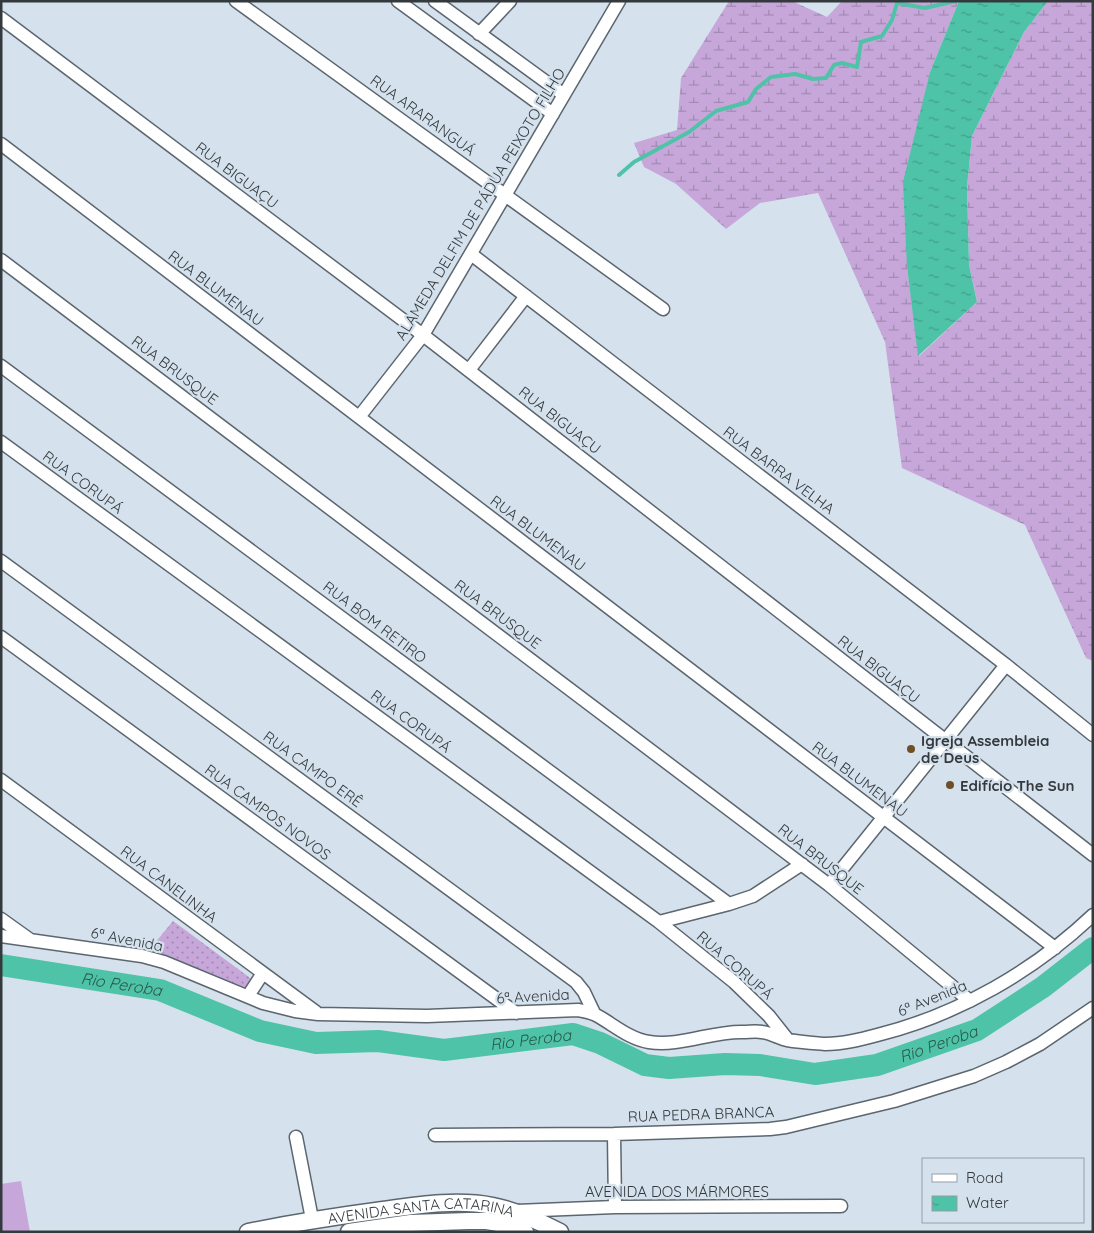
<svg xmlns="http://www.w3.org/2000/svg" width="1094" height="1233" font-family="Quicksand,sans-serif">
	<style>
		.grass { fill: url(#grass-dots) }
		.wetland { fill: url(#wetland-marsh) }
		.garden { fill: #c7a7da }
		.water { fill: url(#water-ripples) }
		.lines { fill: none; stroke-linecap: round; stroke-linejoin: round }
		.stream { stroke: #4fc3a7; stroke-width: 4 }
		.river { stroke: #4fc3a7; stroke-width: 22 }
		.minor-casing { stroke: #5b666f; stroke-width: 15 }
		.major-casing { stroke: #5b666f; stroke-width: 19 }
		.minor { stroke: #fff; stroke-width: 12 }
		.major { stroke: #fff; stroke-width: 16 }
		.poi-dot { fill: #6f4f25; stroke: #d5e2ed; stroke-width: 2 }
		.labels { text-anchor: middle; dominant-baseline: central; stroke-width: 4.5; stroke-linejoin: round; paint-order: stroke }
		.street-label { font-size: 15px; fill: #34393d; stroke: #d5e2ed }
		.poi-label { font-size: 15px; font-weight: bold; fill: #34393d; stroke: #d5e2ed; text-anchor: start }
		.water-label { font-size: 16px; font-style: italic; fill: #28594c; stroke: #d5e2ed }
	</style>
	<defs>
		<pattern id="grass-dots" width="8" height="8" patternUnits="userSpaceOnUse" patternTransform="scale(1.25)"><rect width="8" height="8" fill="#c7a7da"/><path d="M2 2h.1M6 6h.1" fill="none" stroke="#a289b2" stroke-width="1.8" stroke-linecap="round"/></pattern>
		<pattern id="wetland-marsh" width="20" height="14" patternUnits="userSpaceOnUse" patternTransform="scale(1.25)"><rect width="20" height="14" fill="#c7a7da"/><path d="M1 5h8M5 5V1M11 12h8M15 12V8" fill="none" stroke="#a289b2"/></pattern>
		<pattern id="water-ripples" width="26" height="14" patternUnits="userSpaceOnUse" patternTransform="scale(1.25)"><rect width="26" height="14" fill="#4fc3a7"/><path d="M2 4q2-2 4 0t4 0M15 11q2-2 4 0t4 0" fill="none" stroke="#429f89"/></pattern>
	</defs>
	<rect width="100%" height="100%" fill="#d5e2ed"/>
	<path class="grass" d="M173 921 253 980 248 990 150 949Z"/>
	<path class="wetland" d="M729 1H792L827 17 842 1H959L930 72 907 267 919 356 977 302 969 265 967 187 972 136 1024 32 1048 1H1093V661L1086 658 1025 525 902 468 885 342 818 193 760 203 726 229 676 184 644 167 634 143 677 130 681 78Z"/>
	<path class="garden" d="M21 1181 30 1232H1V1184Z"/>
	<path class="water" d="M959 1H1048L1024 32 972 136 967 187 969 265 977 302 918 356 907 267 903 182 930 72Z"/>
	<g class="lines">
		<path class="stream" d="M619 175 634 162 689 132 716 111 748 102 756 89 771 77 795 74 813 79 826 78 834 65 842 63 857 67 861 42 882 36 892 20 897 3 925 8 956 1"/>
		<path class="river" id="s1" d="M1 965 160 990 260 1031 316 1043 378 1041 444 1050 573 1034 600 1043 645 1065 669 1068 725 1064 760 1065 815 1074 877 1065 977 1030 1043 987 1093 948"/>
		<defs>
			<path id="minor" d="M236 1 663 309
				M398 1 553 114
				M435 1 564 95
				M1 18 423 335 1093 855
				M479 34 510 1
				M1 144 1055 948
				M471 254 1006 665 1093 735
				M1 260 829 885 970 1001
				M1 366 729 904
				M469 370 526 296
				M359 417 423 335 619 1
				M1 442 659 922 734 982 769 1016 788 1040
				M1 561 576 982 584 992 594 1013
				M1 637 516 1013
				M1 780 316 1012
				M829 885 1006 665
				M1 919 29 939
				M659 922 729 904 753 896 802 864
				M1 936 142 956 164 962 263 1003 295 1011 318 1014 427 1016 578 1010C584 1011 590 1012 596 1015 613 1024 629 1039 649 1042 680 1047 712 1031 743 1032 749 1032 756 1031 762 1032 770 1033 779 1038 787 1040 799 1042 813 1043 825 1044 844 1044 862 1039 881 1034 959 1014 1034 971 1093 915
				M248 996 263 973
				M614 1134 615 1207
				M435 1135 614 1134 770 1129 786 1127 894 1101 974 1076 1006 1062 1040 1044 1093 1008
				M296 1137 312 1219
				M516 1211 615 1207 841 1206"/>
			<g id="major">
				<path id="s2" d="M248 1232C293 1223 338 1216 383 1210 419 1205 457 1199 493 1206 517 1211 538 1221 560 1232"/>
				<path d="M349 1232 411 1223 468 1221H487L504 1224 525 1232"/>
			</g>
		</defs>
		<use href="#minor" class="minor-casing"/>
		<use href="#major" class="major-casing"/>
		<use href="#minor" class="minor"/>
		<use href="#major" class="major"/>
	</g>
	<g class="poi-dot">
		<circle cx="911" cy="749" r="5"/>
		<circle cx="950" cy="785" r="5"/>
	</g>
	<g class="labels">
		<g class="street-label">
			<text transform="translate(423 115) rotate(36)">RUA ARARANGUÁ</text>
			<text transform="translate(237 175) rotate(37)">RUA BIGUAÇU</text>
			<text transform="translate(480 204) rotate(-59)">ALAMEDA DELFIM DE PÁDUA PEIXOTO FILHO</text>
			<text transform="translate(216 288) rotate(37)">RUA BLUMENAU</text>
			<text transform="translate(175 370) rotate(37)">RUA BRUSQUE</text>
			<text transform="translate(560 420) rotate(38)">RUA BIGUAÇU</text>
			<text transform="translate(779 470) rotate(37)">RUA BARRA VELHA</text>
			<text transform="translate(83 482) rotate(36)">RUA CORUPÁ</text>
			<text transform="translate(538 533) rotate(37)">RUA BLUMENAU</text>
			<text transform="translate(498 614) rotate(37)">RUA BRUSQUE</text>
			<text transform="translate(375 622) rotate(37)">RUA BOM RETIRO</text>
			<text transform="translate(879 669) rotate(38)">RUA BIGUAÇU</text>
			<text transform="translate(411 721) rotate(36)">RUA CORUPÁ</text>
			<text transform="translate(313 769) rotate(36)">RUA CAMPO ERÊ</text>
			<text transform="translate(860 779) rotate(37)">RUA BLUMENAU</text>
			<text transform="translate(268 812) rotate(36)">RUA CAMPOS NOVOS</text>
			<text transform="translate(821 859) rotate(38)">RUA BRUSQUE</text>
			<text transform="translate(169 884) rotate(37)">RUA CANELINHA</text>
			<text transform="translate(127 939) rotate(11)">6ª Avenida</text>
			<text transform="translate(735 965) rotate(41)">RUA CORUPÁ</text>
			<text transform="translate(533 996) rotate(-3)">6ª Avenida</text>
			<text transform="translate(932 998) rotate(-22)">6ª Avenida</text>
			<text transform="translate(701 1114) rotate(-2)">RUA PEDRA BRANCA</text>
			<text x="677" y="1191">AVENIDA DOS MÁRMORES</text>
			<text stroke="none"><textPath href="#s2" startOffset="175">AVENIDA SANTA CATARINA</textPath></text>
		</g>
		<g class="poi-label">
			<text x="921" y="740">Igreja Assembleia<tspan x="921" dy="17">de Deus</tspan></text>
			<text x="960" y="785">Edifício The Sun</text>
		</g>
		<g class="water-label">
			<text stroke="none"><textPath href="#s1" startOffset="122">Rio Peroba</textPath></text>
			<text stroke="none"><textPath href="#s1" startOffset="542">Rio Peroba</textPath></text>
			<text stroke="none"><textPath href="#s1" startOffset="962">Rio Peroba</textPath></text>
		</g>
	</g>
	<rect width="1094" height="1233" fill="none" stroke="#34393d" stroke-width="5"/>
	<rect x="922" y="1158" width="162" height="65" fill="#d5e2ed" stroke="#959ea7"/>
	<rect x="932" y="1174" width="25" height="8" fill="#ffffff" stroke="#959ea7"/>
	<text x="966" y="1183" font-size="15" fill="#34393d">Road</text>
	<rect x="932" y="1196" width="25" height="15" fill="url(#water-ripples)" stroke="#959ea7"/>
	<text x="966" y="1208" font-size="15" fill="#34393d">Water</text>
</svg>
